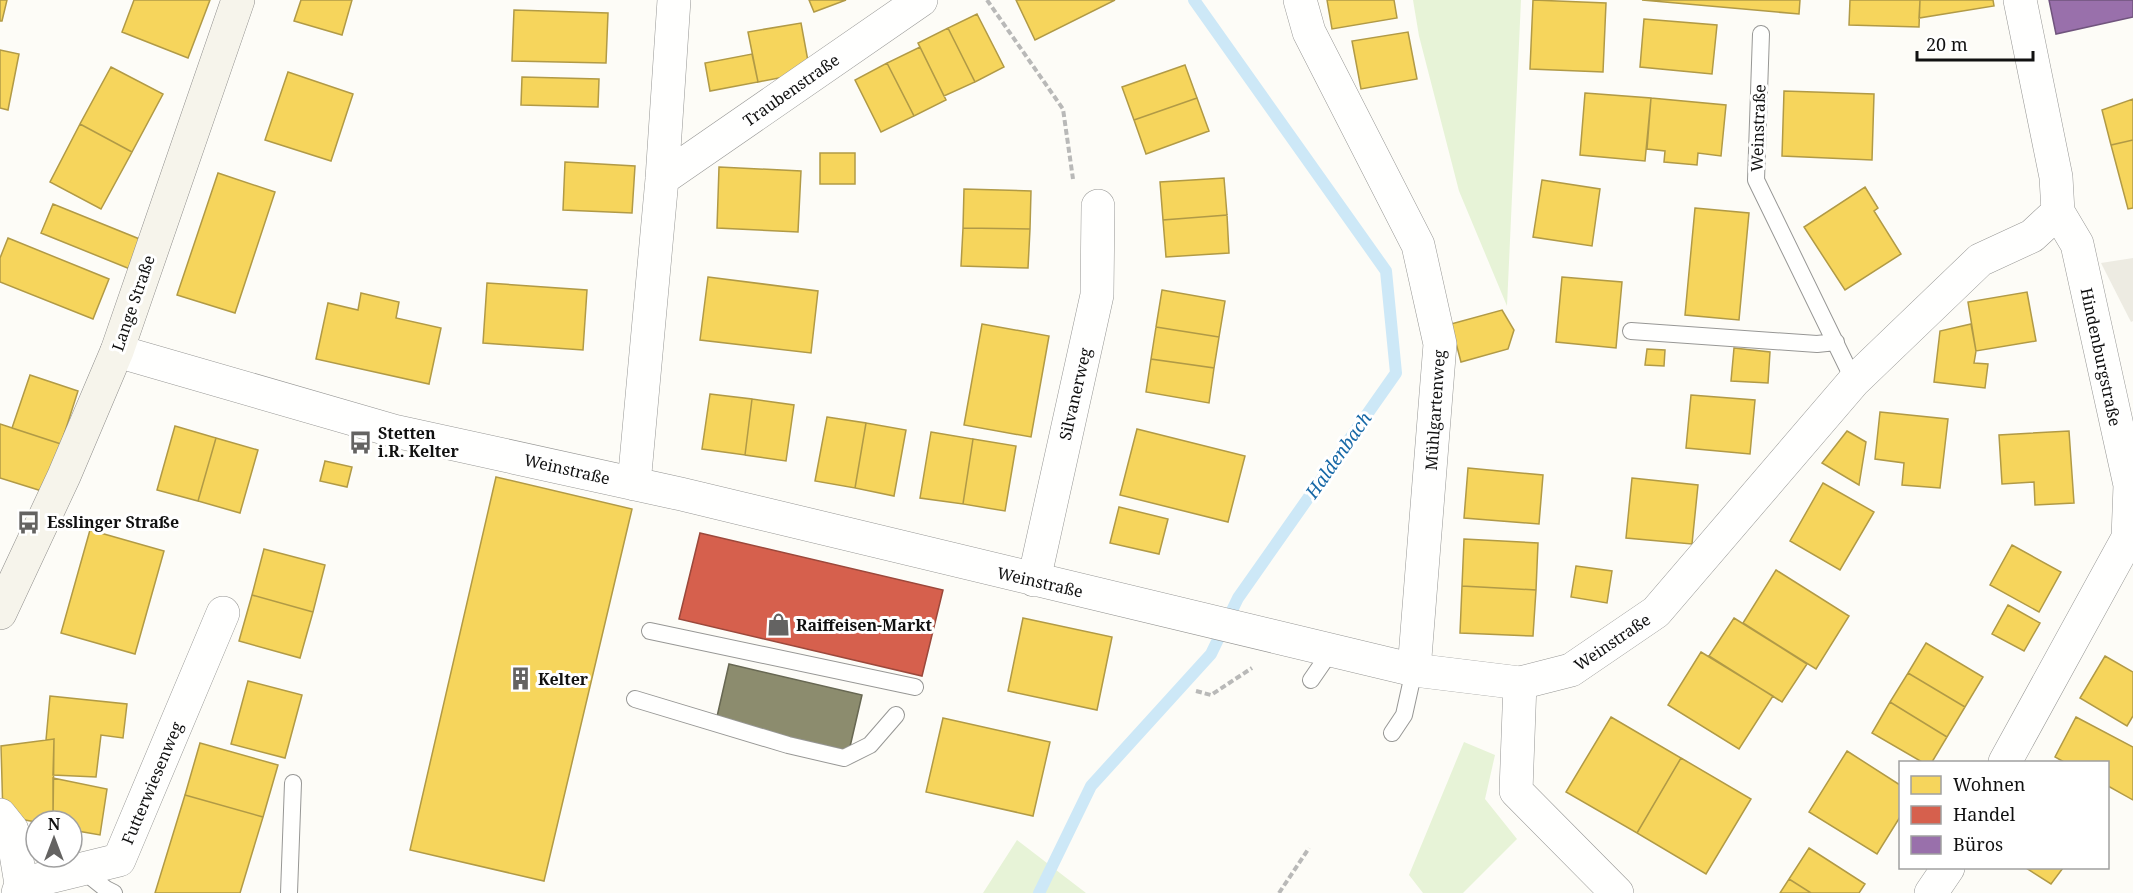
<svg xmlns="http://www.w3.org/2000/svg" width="2133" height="893" font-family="'Noto Serif',serif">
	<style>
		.green { fill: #e7f3d7 }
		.plaza { fill: #edebe2 }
		.homes { fill: #f6d55c; stroke: #b19a46; stroke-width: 1.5 }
		.shops { fill: #d6604d; stroke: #9b483b; stroke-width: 1.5 }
		.offices { fill: #9970ab; stroke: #70547d; stroke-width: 1.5 }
		.industry { fill: #8c8c6e; stroke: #676752; stroke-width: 1.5 }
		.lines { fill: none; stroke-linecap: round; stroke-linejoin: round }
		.stream { stroke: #cde8f7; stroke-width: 12 }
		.lane-casing { stroke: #979795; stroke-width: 18 }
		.street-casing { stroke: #979795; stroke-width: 34 }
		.secondary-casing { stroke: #8e8d8b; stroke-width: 34 }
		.path { stroke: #b9b9b8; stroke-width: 4; stroke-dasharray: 6 3; stroke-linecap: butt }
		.lane { stroke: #fffffe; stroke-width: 16 }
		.street { stroke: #fffffe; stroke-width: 33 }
		.secondary { stroke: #f6f4eb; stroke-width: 33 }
		.labels { text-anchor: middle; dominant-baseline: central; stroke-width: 6; stroke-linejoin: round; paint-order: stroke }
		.street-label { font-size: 16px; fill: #111; stroke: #fff }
		.poi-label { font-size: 16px; font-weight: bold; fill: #111; stroke: #fff; text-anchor: start }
		.water-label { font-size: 18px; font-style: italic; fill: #1768a6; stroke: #fff }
	</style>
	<rect width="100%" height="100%" fill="#fdfcf7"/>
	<path class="green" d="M1413 0H1521L1507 306 1459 191 1419 36Z
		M1464 742 1495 755 1485 799 1517 839 1463 893H1423L1409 875Z
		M1017 840 1086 893H983Z"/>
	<path class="plaza" d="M2133 258V321L2131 322 2101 263Z"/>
	<path class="homes" d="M0 0H7L2 21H0Z
		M134 0H210L188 58 122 32Z
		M301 0H352L342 35 294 21Z
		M809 0H846L814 12Z
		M1016 0H1115L1035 40Z
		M1327 0H1394L1397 18 1332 29Z
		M1533 0 1606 3 1603 72 1530 69Z
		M1642 0H1800L1799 14Z
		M1850 0H1920L1919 27 1849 25Z
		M1920 0H1993L1994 6 1919 18Z
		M514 10 608 13 606 63 512 61Z
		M977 14 1004 67 975 82 948 28Z
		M1644 19 1717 25 1712 74 1640 67Z
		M801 23 810 72 758 82 748 32Z
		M948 28 975 82 944 96 918 43Z
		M1408 32 1417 79 1361 89 1352 41Z
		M920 47 946 100 914 116 887 63Z
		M0 50 19 54 8 110 0 108Z
		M752 54 758 82 710 91 705 63Z
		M887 63 914 116 881 132 855 80Z
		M1185 65 1197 98 1134 120 1122 87Z
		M111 67 163 94 132 152 80 124Z
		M288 72 353 94 331 161 265 140Z
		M522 77 599 79 598 107 521 105Z
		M1784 91 1874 94 1872 160 1782 156Z
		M1585 93 1651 98 1645 161 1580 155Z
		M1197 98 1209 131 1146 154 1134 120Z
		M1651 98 1726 105 1721 156 1698 153 1697 165 1664 162 1665 151 1647 149Z
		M2133 99V140L2111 145 2102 110Z
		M80 124 132 152 101 209 50 182Z
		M2133 140V208L2128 209 2111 145Z
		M820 153H855V184H820Z
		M565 162 635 166 632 213 563 210Z
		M719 167 801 171 798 232 717 228Z
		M218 173 275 192 235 313 177 295Z
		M1224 178 1227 215 1163 220 1160 182Z
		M1542 180 1600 189 1592 246 1533 237Z
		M1865 187 1878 208 1874 211 1901 254 1845 290 1804 227Z
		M964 189 1031 191 1030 229 963 228Z
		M53 204 142 240 130 269 41 233Z
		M1695 208 1749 213 1739 320 1685 315Z
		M1227 215 1229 253 1166 257 1163 220Z
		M963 228 1030 229 1028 268 961 266Z
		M8 238 109 279 93 319 0 282V258Z
		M708 277 818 291 811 353 700 340Z
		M1562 277 1622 282 1616 348 1556 342Z
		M487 283 587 290 583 350 483 343Z
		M1162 290 1225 301 1219 337 1156 327Z
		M2027 292 2036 341 1976 351 1968 302Z
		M361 293 399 302 396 318 441 328 429 384 316 359 328 303 358 310Z
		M1502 310 1514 330 1508 349 1461 362 1451 324Z
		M982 324 1049 336 1031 437 964 425Z
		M1971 324 1976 351 1974 363 1988 364 1985 388 1934 382 1940 331Z
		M1156 327 1219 337 1214 368 1151 359Z
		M1734 348 1770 352 1768 383 1731 381Z
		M1647 349 1665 350 1664 366 1645 365Z
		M1151 359 1214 368 1209 403 1146 392Z
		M30 375 78 391 61 444 12 428Z
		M710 394 752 399 745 455 702 449Z
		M1691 395 1755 400 1750 454 1686 448Z
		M752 399 794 405 786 461 745 455Z
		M1880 412 1948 419 1940 488 1902 485 1904 463 1875 459Z
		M827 417 866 423 855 488 815 481Z
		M866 423 906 430 894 496 855 488Z
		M0 424 61 444 45 492 0 478Z
		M175 426 216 438 198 501 157 490Z
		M1137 429 1245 456 1228 522 1120 495Z
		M1847 431 1866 442 1859 485 1822 463Z
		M2069 431 2074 503 2035 505 2034 482 2002 484 1999 435Z
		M931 432 973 439 963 504 920 498Z
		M216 438 258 450 240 513 198 501Z
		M973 439 1016 446 1005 511 963 504Z
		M325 461 352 467 347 487 320 481Z
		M1468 468 1543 475 1539 524 1464 518Z
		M496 477 632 509 544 881 410 850Z
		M1632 478 1698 485 1692 544 1626 538Z
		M1823 483 1874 512 1840 570 1790 541Z
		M1119 507 1168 519 1159 554 1110 543Z
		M90 530 164 551 135 654 61 633Z
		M1464 539 1538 543 1536 590 1462 586Z
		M2012 545 2061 572 2039 612 1990 585Z
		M264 549 325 565 313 612 252 595Z
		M1576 566 1612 571 1607 603 1571 597Z
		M1776 570 1849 616 1816 669 1743 623Z
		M1462 586 1536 590 1533 636 1460 633Z
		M252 595 313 612 300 658 239 641Z
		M2008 605 2040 623 2024 651 1992 634Z
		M1023 618 1112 637 1097 710 1008 691Z
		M1734 618 1807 664 1782 702 1709 656Z
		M1926 643 1983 677 1965 707 1908 673Z
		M1701 652 1773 696 1739 749 1668 705Z
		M2105 656 2133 672V716L2127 726 2080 698Z
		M1908 673 1965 707 1947 737 1890 702Z
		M248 681 302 695 285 758 231 744Z
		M50 696 127 704 123 738 101 735 96 777 53 775 54 739 46 740Z
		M1890 702 1947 737 1932 762H1922L1872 733Z
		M1611 717 1681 758 1637 833 1566 792Z
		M2076 717 2133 747V800L2108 786V762H2064L2055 757Z
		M943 718 1050 742 1033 816 926 792Z
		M54 739 53 821 36 822 3 816 1 746Z
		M200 743 278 765 263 817 185 795Z
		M1847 751 1900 785V817L1877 854 1809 812Z
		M1681 758 1751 799 1706 874 1637 833Z
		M53 778 107 789 100 835 72 830V821H53Z
		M185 795 263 817 240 893H155Z
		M1809 848 1865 884 1859 893H1811L1789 879Z
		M2026 868H2063L2051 884Z
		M1789 879 1811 893H1780Z"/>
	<path class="shops" d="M700 533 943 590 922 676 679 619Z"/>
	<path class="offices" d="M2049 0H2133V17L2056 34Z"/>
	<path class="industry" d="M729 664 862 695 849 751 716 721Z"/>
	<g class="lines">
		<path class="stream" d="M1039 893 1091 786 1211 654 1238 598 1396 373 1386 271 1194 0"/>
		<defs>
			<path id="lane" d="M1761 34 1756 180 1854 381
				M1631 331 1817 344 1836 342
				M650 631 915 687
				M1311 680 1331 651
				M635 699 788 745 844 758 870 745 896 715
				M1392 733 1404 715 1414 670
				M81 869 106 889 114 893
				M289 893 293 783"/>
			<path id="street" d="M1300 0 1309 32 1418 245 1440 344 1414 670
				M662 179 921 0
				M117 351 394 431 681 494 1414 670 1520 683 1571 670 1656 612 1854 381 1980 260 2032 236 2058 212
				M634 484 662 179 674 0
				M1034 580 1097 295 1098 206
				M1520 683 1516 791 1617 893
				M2005 762 2128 538 2130 485 2077 244 2058 212 2056 177 2020 0
				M0 815 12 830 21 884 18 893
				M21 884 119 860 223 613
				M1931 893 1948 868"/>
			<path id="secondary" d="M0 613 64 476 117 351 238 0"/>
		</defs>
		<use href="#lane" class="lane-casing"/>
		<use href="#street" class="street-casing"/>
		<use href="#secondary" class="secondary-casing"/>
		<path class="path" d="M987 0 1063 109 1073 179
			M1196 691 1211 695 1252 668
			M1279 893 1309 848"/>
		<use href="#lane" class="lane"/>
		<use href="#street" class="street"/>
		<use href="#secondary" class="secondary"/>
	</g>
	<defs>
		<symbol id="bus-bare" viewBox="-9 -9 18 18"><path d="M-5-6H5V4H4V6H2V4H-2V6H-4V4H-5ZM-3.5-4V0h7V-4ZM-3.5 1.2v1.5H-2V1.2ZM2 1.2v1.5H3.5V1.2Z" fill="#646362" stroke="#fff" stroke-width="2.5" paint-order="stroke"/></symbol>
		<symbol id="shop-bare" viewBox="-9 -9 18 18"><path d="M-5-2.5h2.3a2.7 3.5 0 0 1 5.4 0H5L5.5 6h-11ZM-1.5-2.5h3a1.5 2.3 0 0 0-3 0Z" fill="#646362" stroke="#fff" stroke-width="2.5" paint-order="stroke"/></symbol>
		<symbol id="building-bare" viewBox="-9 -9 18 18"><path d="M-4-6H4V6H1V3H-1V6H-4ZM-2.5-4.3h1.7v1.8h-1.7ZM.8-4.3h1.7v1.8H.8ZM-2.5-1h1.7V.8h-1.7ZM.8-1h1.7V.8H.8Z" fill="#646362" stroke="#fff" stroke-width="2.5" paint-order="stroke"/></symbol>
	</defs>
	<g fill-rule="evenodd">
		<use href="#bus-bare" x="344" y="426" width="33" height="33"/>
		<use href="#bus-bare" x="12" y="506" width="33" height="33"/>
		<use href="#shop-bare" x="762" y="608" width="33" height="33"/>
		<use href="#building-bare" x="504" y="662" width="33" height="33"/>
	</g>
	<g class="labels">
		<g class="street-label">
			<text transform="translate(791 90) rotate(-35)">Traubenstraße</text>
			<text transform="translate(1758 128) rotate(-88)">Weinstraße</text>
			<text transform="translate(133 303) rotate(-71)">Lange Straße</text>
			<text transform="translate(2101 357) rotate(78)">Hindenburgstraße</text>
			<text transform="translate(1075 394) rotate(-77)">Silvanerweg</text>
			<text transform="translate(1435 410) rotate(-86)">Mühlgartenweg</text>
			<text transform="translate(567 469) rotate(13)">Weinstraße</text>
			<text transform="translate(1040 582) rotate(13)">Weinstraße</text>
			<text transform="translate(1612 642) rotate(-34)">Weinstraße</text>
			<text transform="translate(152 783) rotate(-67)">Futterwiesenweg</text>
		</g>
		<g class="poi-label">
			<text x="378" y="433">Stetten<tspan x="378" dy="18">i.R. Kelter</tspan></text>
			<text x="47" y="522">Esslinger Straße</text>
			<text x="796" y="625">Raiffeisen-Markt</text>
			<text x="538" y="679">Kelter</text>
		</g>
		<g class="water-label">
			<text transform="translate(1338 455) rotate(-55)">Haldenbach</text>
		</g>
	</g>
	<rect x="1899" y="761" width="210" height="108" fill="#ffffff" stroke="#a0a0a0" stroke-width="1.5"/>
	<rect x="1911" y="776" width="30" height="18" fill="#f6d55c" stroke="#a0a0a0" stroke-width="1.5"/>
	<text x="1953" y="791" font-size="18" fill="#111111">Wohnen</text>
	<rect x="1911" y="806" width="30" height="18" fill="#d6604d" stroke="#a0a0a0" stroke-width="1.5"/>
	<text x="1953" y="821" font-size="18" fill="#111111">Handel</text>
	<rect x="1911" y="836" width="30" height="18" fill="#9970ab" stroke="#a0a0a0" stroke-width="1.5"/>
	<text x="1953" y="851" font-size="18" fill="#111111">Büros</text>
	<g transform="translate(54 839)"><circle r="28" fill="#ffffff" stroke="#a0a0a0" stroke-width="1.5"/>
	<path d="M0-4.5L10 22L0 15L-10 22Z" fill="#646362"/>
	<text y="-9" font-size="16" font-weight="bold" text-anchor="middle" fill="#111111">N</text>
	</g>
	<path d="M1917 51v9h116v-9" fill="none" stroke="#111111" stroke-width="3"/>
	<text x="1926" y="51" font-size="18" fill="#111111" stroke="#ffffff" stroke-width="4.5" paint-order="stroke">20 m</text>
</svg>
